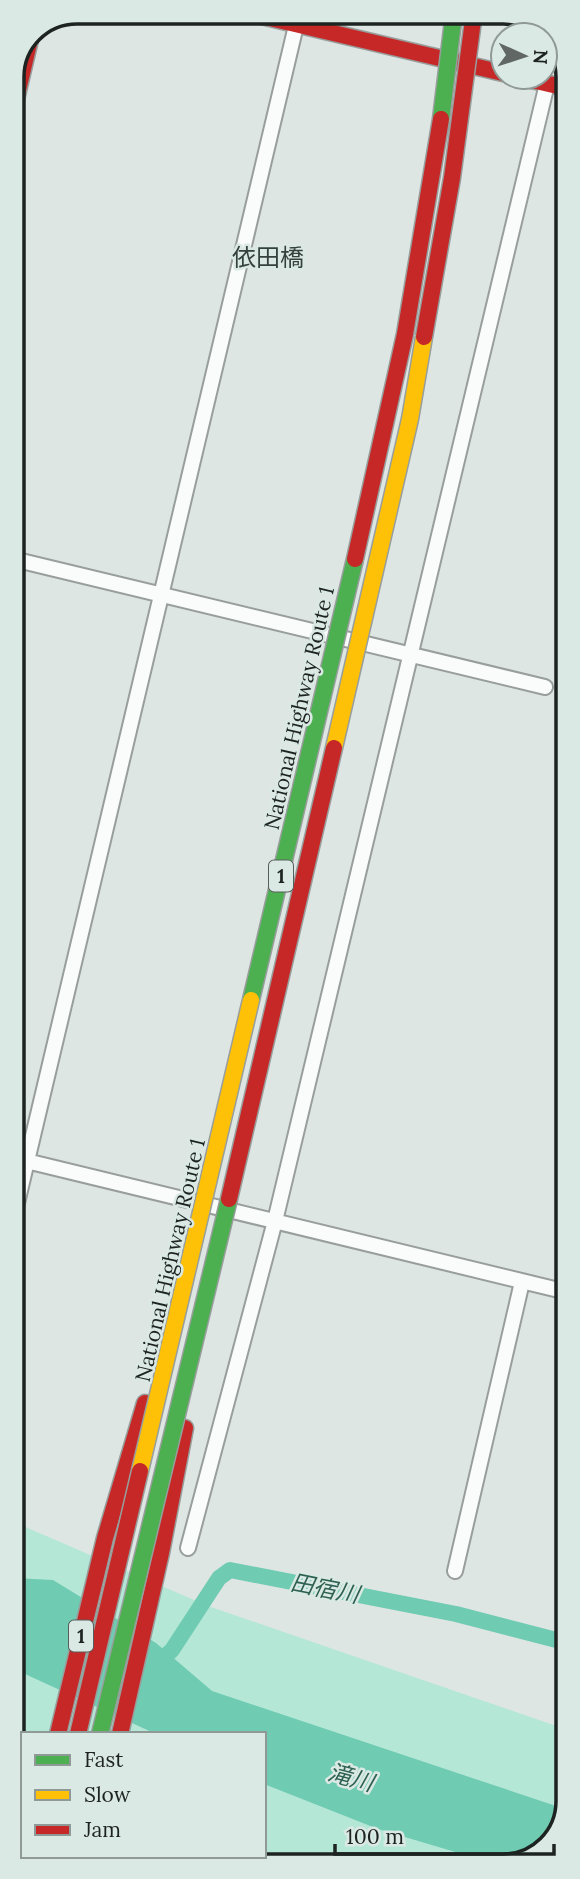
<svg xmlns="http://www.w3.org/2000/svg" width="580" height="1879" font-family="Lora,'Noto Sans JP',serif">
	<style>
		.green { fill: #b5e7d6 }
		.water { fill: #6fcbb1 }
		.lines { fill: none; stroke-linecap: round; stroke-linejoin: round }
		.canal { stroke: #6fcbb1; stroke-width: 16 }
		.street-casing { stroke: #989e9c; stroke-width: 18 }
		.fast-casing { stroke: #989e9c; stroke-width: 19 }
		.jam-casing { stroke: #989e9c; stroke-width: 19 }
		.street { stroke: #fafbfb; stroke-width: 14 }
		.fast { stroke: #4caf50; stroke-width: 16 }
		.jam { stroke: #c62828; stroke-width: 16 }
		.fast-bridge-casing { stroke: #989e9c; stroke-width: 19; stroke-linecap: butt }
		.slow-bridge-casing { stroke: #989e9c; stroke-width: 19; stroke-linecap: butt }
		.jam-bridge-casing { stroke: #989e9c; stroke-width: 19; stroke-linecap: butt }
		.fast-bridge { stroke: #4caf50; stroke-width: 16 }
		.slow-bridge { stroke: #ffc107; stroke-width: 16 }
		.jam-bridge { stroke: #c62828; stroke-width: 16 }
		.labels { text-anchor: middle; dominant-baseline: central; stroke-width: 5; stroke-linejoin: round; paint-order: stroke }
		.shield { fill: #dbe9e4; stroke: #565e5c; stroke-width: 2 }
		.shield-label { font-size: 19px; font-weight: bold; fill: #1d2321 }
		.street-label { font-size: 21px; fill: #1d2321; stroke: #dbe9e4 }
		.water-label { font-size: 23px; font-style: italic; fill: #2e6151; stroke: #dbe9e4 }
		.quarter-label { font-size: 24px; fill: #35413c; stroke: #dbe9e4 }
		.rim { fill: none; stroke: #1d2321; stroke-width: 3.5 }
	</style>
	<rect width="100%" height="100%" fill="#dee6e3"/>
	<path class="green" d="M14 1522 208 1606 568 1730V1802L554 1841 519 1865 189 1866 173 1856H264V1734H23V1755L14 1748Z"/>
	<path class="water" d="M14 1578 53 1580 156 1643 212 1691 565 1809 554 1841 519 1865H499L378 1829 264 1784V1734H156L14 1669Z"/>
	<g class="lines">
		<path class="canal" d="M154 1667 172 1650 219 1578 230 1570 456 1614 568 1643"/>
		<defs>
			<path id="street" d="M13 559 545 687
				M14 1158 567 1292
				M14 1216 299 13
				M188 1548 275 1221 547 84
				M455 1571 522 1282"/>
			<path id="fast" d="M68 1865 70 1856"/>
			<path id="jam" d="M244 12 503 73
				M519 77 566 88
				M12 116 32 31
				M58 1734 105 1538 145 1403
				M120 1734 161 1553 185 1428
				M49 1856V1857
				M87 1867 90 1856"/>
		</defs>
		<use href="#street" class="street-casing"/>
		<use href="#fast" class="fast-casing"/>
		<use href="#jam" class="jam-casing"/>
		<use href="#street" class="street"/>
		<use href="#fast" class="fast"/>
		<use href="#jam" class="jam"/>
		<defs>
			<path id="fast-bridge" d="M441 119 454 13
				M251 1000 355 559
				M100 1734 229 1199"/>
			<path id="slow-bridge" d="M334 748 410 419 424 337
				M140 1471 251 1000"/>
			<path id="jam-bridge" d="M424 337 452 178 474 13
				M355 559 405 334 441 119
				M229 1199 334 748
				M78 1734 140 1471"/>
		</defs>
		<use href="#fast-bridge" class="fast-bridge-casing"/>
		<use href="#slow-bridge" class="slow-bridge-casing"/>
		<use href="#jam-bridge" class="jam-bridge-casing"/>
		<use href="#fast-bridge" class="fast-bridge"/>
		<use href="#slow-bridge" class="slow-bridge"/>
		<use href="#jam-bridge" class="jam-bridge"/>
	</g>
	<g class="labels">
		<g class="shield">
			<rect x="269" y="860.5" width="24" height="31" rx="5"/>
			<rect x="69" y="1620.5" width="24" height="31" rx="5"/>
		</g>
		<g class="shield-label">
			<text x="281" y="876">1</text>
			<text x="81" y="1636">1</text>
		</g>
		<g class="street-label">
			<text transform="translate(299 708) rotate(-77)">National Highway Route 1</text>
			<text transform="translate(170 1260) rotate(-77)">National Highway Route 1</text>
		</g>
		<g class="water-label">
			<text transform="translate(325 1588) rotate(11)">田宿川</text>
			<text transform="translate(351 1777) rotate(15)">滝川</text>
		</g>
		<g class="quarter-label">
			<text x="268" y="257">依田橋</text>
		</g>
	</g>
	<path d="M0 0H580V1879H0ZM77 24H503A53 53 0 0 1 556 77V1801A53 53 0 0 1 503 1854H77A53 53 0 0 1 24 1801V77A53 53 0 0 1 77 24Z" fill="#dbe9e4" fill-rule="evenodd"/>
	<path class="rim" d="M77 24H503A53 53 0 0 1 556 77V1801A53 53 0 0 1 503 1854H77A53 53 0 0 1 24 1801V77A53 53 0 0 1 77 24Z"/>
	<rect x="21" y="1732" width="245" height="126" fill="#dbe9e4" stroke="#8f9a96" stroke-width="2"/>
	<rect x="35" y="1755" width="35" height="10" fill="#4caf50" stroke="#8f9a96" stroke-width="2"/>
	<text x="84" y="1767" font-size="21" fill="#1d2321">Fast</text>
	<rect x="35" y="1790" width="35" height="10" fill="#ffc107" stroke="#8f9a96" stroke-width="2"/>
	<text x="84" y="1802" font-size="21" fill="#1d2321">Slow</text>
	<rect x="35" y="1825" width="35" height="10" fill="#c62828" stroke="#8f9a96" stroke-width="2"/>
	<text x="84" y="1837" font-size="21" fill="#1d2321">Jam</text>
	<g transform="translate(524 56) rotate(93)"><circle r="33" fill="#dbe9e4" stroke="#8f9a96" stroke-width="2"/>
	<path d="M0-5L12 26L0 18L-12 26Z" fill="#616765"/>
	<text y="-10" font-size="19" font-weight="bold" text-anchor="middle" fill="#1d2321">N</text>
	</g>
	<path d="M335 1844v10h219v-10" fill="none" stroke="#1d2321" stroke-width="3.5"/>
	<text x="346" y="1844" font-size="21" fill="#1d2321" stroke="#dbe9e4" stroke-width="5" paint-order="stroke">100 m</text>
</svg>
